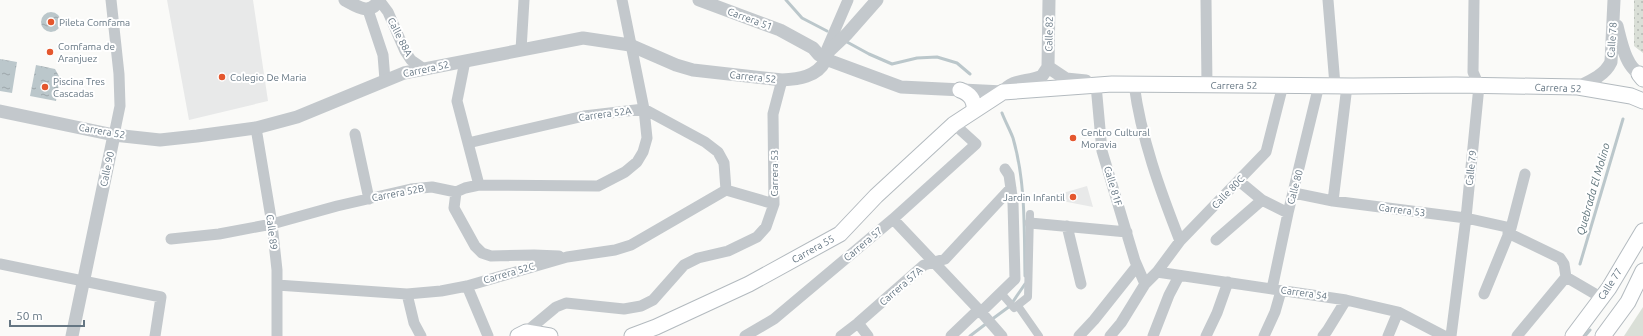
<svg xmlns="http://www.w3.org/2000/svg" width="1643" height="336" font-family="Ubuntu,sans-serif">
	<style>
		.built { fill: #e8e9e9 }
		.green { fill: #dadfd7 }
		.garden { fill: url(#garden-dots) }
		.water { fill: url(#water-ripples) }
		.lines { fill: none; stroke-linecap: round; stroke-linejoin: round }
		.stream { stroke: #bbc7cb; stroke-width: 3 }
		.secondary-casing { stroke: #b3babf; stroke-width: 17 }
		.pedestrian { stroke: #c3c8cc; stroke-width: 8 }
		.minor { stroke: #c3c8cc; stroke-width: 11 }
		.tertiary { stroke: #c3c8cc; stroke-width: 13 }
		.secondary { stroke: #fff; stroke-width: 15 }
		.poi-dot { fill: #e4572e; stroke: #fff; stroke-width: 1.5 }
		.labels { text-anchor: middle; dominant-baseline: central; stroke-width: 4; stroke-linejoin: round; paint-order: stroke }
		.street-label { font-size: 10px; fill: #657683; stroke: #fff }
		.poi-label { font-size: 10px; fill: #657683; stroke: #fff; text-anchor: start }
		.water-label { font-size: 11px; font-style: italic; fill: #60757c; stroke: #fff }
	</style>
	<defs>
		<pattern id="garden-dots" width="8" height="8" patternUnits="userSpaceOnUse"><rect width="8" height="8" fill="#dadfd7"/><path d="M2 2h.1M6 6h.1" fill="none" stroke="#b4b9b4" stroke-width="1.8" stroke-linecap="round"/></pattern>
		<pattern id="water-ripples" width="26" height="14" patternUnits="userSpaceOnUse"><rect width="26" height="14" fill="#bbc7cb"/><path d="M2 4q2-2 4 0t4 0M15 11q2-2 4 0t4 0" fill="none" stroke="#9ca6aa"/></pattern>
	</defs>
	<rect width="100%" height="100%" fill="#fafaf8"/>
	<path class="built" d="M167 0H253L268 101 189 120Z
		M1087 186 1093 207 1057 200 1056 195Z"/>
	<path class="green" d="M1643 307V336H1624Z"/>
	<path class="garden" d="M1634 0H1643V53L1634 46Z"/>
	<path class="water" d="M41 22a10 10 0 1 1 20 0a10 10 0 1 1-20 0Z
		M0 59 17 62 12 93 0 91Z
		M36 65 55 69 60 78 56 101 30 96Z"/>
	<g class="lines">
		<path class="stream" d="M786 0 802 18 827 31
			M847 42 869 54 892 64 917 58 937 57 957 63 970 74
			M1002 113C1005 121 1010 130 1013 138 1026 183 1024 230 1025 276
			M1580 264 1623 119
			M991 320 1010 306 1025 284
			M970 336 987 323
			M1585 336 1590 330"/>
		<defs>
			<path id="secondary" d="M1639 74 1643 79
				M960 90C971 94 975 101 974 111
				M518 336 526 332 550 336
				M632 336 656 327 749 284 840 234 876 196 954 124 1003 92 1112 84 1353 86 1456 85 1578 87 1631 96 1643 101
				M1573 336 1609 288 1643 231
				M1603 336 1628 302 1643 271"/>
		</defs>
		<use href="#secondary" class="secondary-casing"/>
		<path class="pedestrian" d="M1001 293 1014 308 1028 297 1030 214
			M1018 306 1039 336"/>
		<path class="minor" d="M111 0 119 74 120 106 114 135
			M379 0 388 12 405 51 411 60 424 69
			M1206 0 1207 85
			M1328 0 1335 85
			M368 10 383 55 385 80
			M521 50 524 0
			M826 51 848 0
			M465 61 457 101 479 185
			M1134 84C1141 138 1160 190 1180 241
			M1096 85 1102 151 1135 261 1145 284
			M256 128 272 224 277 270V336
			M355 134 369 199
			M468 143 584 116 644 109 705 142 718 152 724 163 726 190
			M1239 181 1262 200 1288 213
			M726 190 774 204
			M456 192 454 208 475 246 482 253 491 256 534 255 559 256
			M1294 193 1333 201 1466 218 1511 228
			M1333 201 1347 86
			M893 219 981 312 1002 336
			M1030 223 1127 232
			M1067 226 1081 284
			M1508 233 1560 258 1564 264 1566 277
			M171 239 219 234 272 224 337 206 411 189 432 187 456 192 465 188 479 185 598 186 625 172 637 162 643 152 647 138 644 109 622 0
			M1216 240 1262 200
			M0 264 161 297 155 336
			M1157 272 1346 300 1398 312 1444 336
			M1566 277 1602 298
			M277 285 407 294 441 291 467 286 567 257 615 250 631 245 726 190
			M467 286 488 336
			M1272 289 1288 213 1319 85
			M407 294 414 323 421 336
			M1484 294 1511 228 1525 174
			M858 323 868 336
			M526 332 556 307 566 303 624 309 641 306 653 300 684 265 698 258 728 251 757 237 766 227 774 204 773 114 782 80
			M745 336 774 319 893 219 976 144 954 124
			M841 336 858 323 924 265 945 259 1011 188
			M951 336 975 313 981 312 1015 279 1013 203 1009 175 1005 169
			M1079 336 1094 320 1137 266
			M1110 336 1121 323 1145 284 1157 272 1180 241 1266 152 1283 85
			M1153 336 1169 295 1179 276
			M1206 336 1217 313 1228 282
			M1264 336 1275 312 1281 291
			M1323 336 1327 331 1346 300
			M1388 336 1398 312
			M1451 336 1466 218 1479 86 1473 72 1474 0
			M1517 336 1566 277"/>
		<path class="tertiary" d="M345 0C358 7 370 16 379 0
			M699 0 780 30 813 48 819 55
			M1617 26C1621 41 1626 70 1643 75
			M828 52 847 34 877 0
			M828 60 901 87 1003 92C1013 78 1028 83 1042 76L1048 67 1049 0
			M1048 67 1066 79 1086 81
			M1578 87C1591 81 1605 75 1611 62L1614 0
			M0 111 114 135 160 140 197 136 256 128 297 117 404 73 583 38 630 45 676 65 693 70 782 80C798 79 817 77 825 61
			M72 336 114 135"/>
		<use href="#secondary" class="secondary"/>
	</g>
	<g class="poi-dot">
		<circle cx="51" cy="22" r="4"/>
		<circle cx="50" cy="52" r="4"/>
		<circle cx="222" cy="77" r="4"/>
		<circle cx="45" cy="87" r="4"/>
		<circle cx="1073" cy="138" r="4"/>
		<circle cx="1073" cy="197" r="4"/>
	</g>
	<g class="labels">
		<g class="street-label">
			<text transform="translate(750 19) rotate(20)">Carrera 51</text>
			<text transform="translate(1049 34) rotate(-89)">Calle 82</text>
			<text transform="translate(400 37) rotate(63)">Calle 88A</text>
			<text transform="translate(1612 40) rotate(-86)">Calle 78</text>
			<text transform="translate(426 69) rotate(-12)">Carrera 52</text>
			<text transform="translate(753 77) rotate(6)">Carrera 52</text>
			<text x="1234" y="85">Carrera 52</text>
			<text transform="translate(1558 88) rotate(2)">Carrera 52</text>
			<text transform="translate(605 114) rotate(-8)">Carrera 52A</text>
			<text transform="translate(102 131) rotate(10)">Carrera 52</text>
			<text transform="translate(1471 168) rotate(-84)">Calle 79</text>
			<text transform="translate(107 169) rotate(-78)">Calle 90</text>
			<text transform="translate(774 173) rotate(-90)">Carrera 53</text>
			<text transform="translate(1113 186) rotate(73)">Calle 81F</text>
			<text transform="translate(1295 187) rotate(-75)">Calle 80</text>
			<text transform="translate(1228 192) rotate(-46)">Calle 80C</text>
			<text transform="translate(398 193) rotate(-11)">Carrera 52B</text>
			<text transform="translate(1402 210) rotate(7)">Carrera 53</text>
			<text transform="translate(272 232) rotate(83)">Calle 89</text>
			<text transform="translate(863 244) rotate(-40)">Carrera 57</text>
			<text transform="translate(813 249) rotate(-29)">Carrera 55</text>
			<text transform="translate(509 273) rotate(-16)">Carrera 52C</text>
			<text transform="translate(1610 284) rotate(-57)">Calle 77</text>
			<text transform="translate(901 286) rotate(-41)">Carrera 57A</text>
			<text transform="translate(1304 293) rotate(8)">Carrera 54</text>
		</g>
		<g class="poi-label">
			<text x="59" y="22">Pileta Comfama</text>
			<text x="58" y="46">Comfama de<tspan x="58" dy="12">Aranjuez</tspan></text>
			<text x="230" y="77">Colegio De Maria</text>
			<text x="53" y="81">Piscina Tres<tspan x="53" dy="12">Cascadas</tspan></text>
			<text x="1081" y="132">Centro Cultural<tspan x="1081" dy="12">Moravia</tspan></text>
			<text x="1065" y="197" text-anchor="end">Jardin Infantil</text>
		</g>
		<g class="water-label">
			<text transform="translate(1593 189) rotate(-74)">Quebrada El Molino</text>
		</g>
	</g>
	<path d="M10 320v6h74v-6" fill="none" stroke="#657683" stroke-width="2"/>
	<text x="16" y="320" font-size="12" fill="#657683" stroke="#ffffff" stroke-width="3" paint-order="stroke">50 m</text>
</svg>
